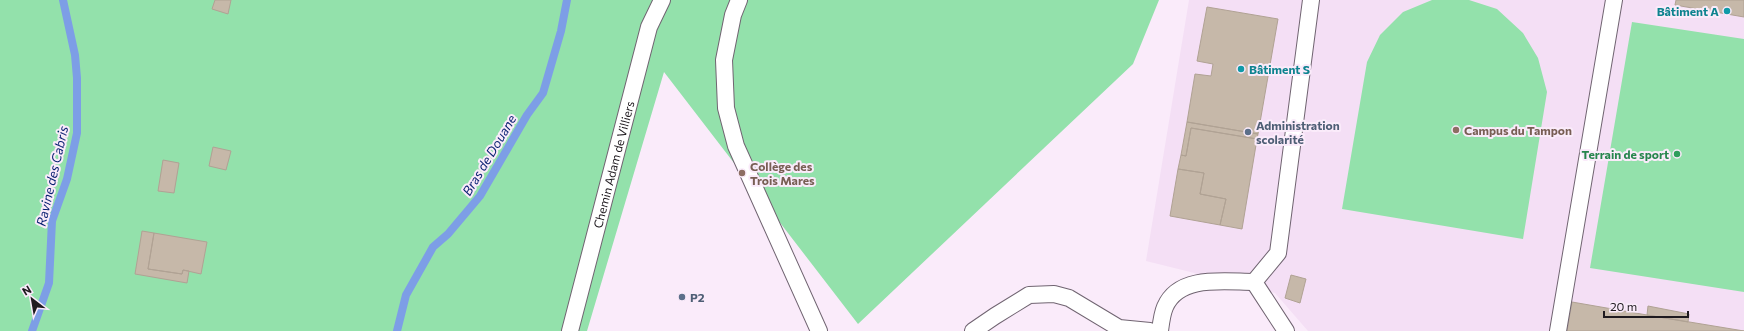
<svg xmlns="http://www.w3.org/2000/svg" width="1744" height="331" font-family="Commissioner,sans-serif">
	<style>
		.built { fill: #f4dff5 }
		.green { fill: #93e1ab }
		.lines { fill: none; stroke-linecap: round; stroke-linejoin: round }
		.stream { stroke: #7d9ee6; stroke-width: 8 }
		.building { fill: #c6b8a9; stroke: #b0a294 }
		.lane-casing { stroke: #706471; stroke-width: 18 }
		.lane { stroke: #fff; stroke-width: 16 }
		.culture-dot { fill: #0f9aa8; stroke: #faebfa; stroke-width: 1.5 }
		.education-dot { fill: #8d6e63; stroke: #faebfa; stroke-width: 1.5 }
		.service-dot { fill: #5c6f8a; stroke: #faebfa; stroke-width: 1.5 }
		.leisure-dot { fill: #2e9e5b; stroke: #faebfa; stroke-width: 1.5 }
		.labels { text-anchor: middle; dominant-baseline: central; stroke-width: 4; stroke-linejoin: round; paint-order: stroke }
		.culture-label { font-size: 12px; font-weight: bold; fill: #0d838f; stroke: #faebfa; text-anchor: end }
		.service-label { font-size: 12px; font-weight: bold; fill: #4e5e75; stroke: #faebfa; text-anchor: start }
		.education-label { font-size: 12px; font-weight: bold; fill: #785e54; stroke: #faebfa; text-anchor: start }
		.leisure-label { font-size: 12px; font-weight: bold; fill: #27864d; stroke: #faebfa; text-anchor: end }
		.street-label { font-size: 12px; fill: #1f1a1f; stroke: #faebfa }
		.water-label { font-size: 13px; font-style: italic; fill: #071e70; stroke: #faebfa }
	</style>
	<rect width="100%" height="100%" fill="#faebfa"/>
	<path class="built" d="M1189 0H1744V331H1308L1275 293 1146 261Z"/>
	<path class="green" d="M0 0H1159L1133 64 858 324 664 72 587 331H0Z
		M1432 0H1469L1497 9 1523 33 1538 58 1547 92 1523 239 1342 209 1367 62 1380 35 1403 12Z
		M1632 22 1744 39V292L1590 268Z"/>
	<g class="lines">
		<path class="stream" d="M32 331 49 283 52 221 67 179 77 133V78L75 55 63 0
			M397 331 406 295 433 247 448 234 480 196 527 115 543 93 561 31 567 0"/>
	</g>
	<path class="building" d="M215 0H231L228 14 212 9Z
		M1676 0H1744V17L1675 5Z
		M1207 7 1278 19 1258 134 1187 122 1195 74 1211 76 1213 64 1197 61Z
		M1187 122 1258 134 1257 139 1191 128 1186 156 1181 155Z
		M1191 128 1257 139 1242 229 1220 225 1226 199 1200 194 1204 173 1178 169 1181 155 1186 156Z
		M213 147 231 151 226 170 209 166Z
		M163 160 179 163 174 193 158 191Z
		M1178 169 1204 173 1200 194 1226 199 1220 225 1170 216Z
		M142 231 154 233 148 269 182 274 183 270 189 271 187 283 135 274Z
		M154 233 207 242 201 274 183 270 182 274 148 269Z
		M1291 275 1306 279 1300 303 1285 298Z
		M1572 302 1647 315 1744 331H1567Z
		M1648 306 1689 314 1688 322 1647 315Z"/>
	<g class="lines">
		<defs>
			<g id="lane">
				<path d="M739 0 733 15 724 60 726 108 736 146 819 331"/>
				<path id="s1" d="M570 331 649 27 662 0"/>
				<path d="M973 331 995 316 1029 295 1054 294 1069 298 1119 328 1150 331"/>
				<path d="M1160 331C1161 323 1162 314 1165 307 1179 274 1226 282 1254 282"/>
				<path d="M1286 331 1254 282 1278 253 1311 0"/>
				<path d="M1558 331 1614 0"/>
			</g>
		</defs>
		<use href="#lane" class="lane-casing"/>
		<use href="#lane" class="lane"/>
	</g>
	<g class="culture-dot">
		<circle cx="1727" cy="11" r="4"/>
		<circle cx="1241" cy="69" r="4"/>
	</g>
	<g class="education-dot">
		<circle cx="1456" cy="130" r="4"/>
		<circle cx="742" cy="173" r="4"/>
	</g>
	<g class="service-dot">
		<circle cx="1248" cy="132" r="4"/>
		<circle cx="682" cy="297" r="4"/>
	</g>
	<circle class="leisure-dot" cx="1677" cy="154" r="4"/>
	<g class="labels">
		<g class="culture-label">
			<text x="1719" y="11">Bâtiment A</text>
			<text x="1249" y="69" text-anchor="start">Bâtiment S</text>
		</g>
		<g class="service-label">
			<text x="1256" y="125">Administration<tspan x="1256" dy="14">scolarité</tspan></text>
			<text x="690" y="297">P2</text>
		</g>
		<g class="education-label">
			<text x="1464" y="130">Campus du Tampon</text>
			<text x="750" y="166">Collège des<tspan x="750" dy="14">Trois Mares</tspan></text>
		</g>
		<g class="leisure-label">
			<text x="1669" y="154">Terrain de sport</text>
		</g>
		<g class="street-label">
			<text stroke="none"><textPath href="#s1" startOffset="172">Chemin Adam de Villiers</textPath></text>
		</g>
		<g class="water-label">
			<text transform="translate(489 155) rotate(-59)">Bras de Douane</text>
			<text transform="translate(52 176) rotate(-77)">Ravine des Cabris</text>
		</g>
	</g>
	<g transform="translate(32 299) rotate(329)" stroke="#faebfa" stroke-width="3" paint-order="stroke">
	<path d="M0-3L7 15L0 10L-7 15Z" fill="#1f1a1f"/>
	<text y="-6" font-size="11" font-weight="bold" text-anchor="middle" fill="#1f1a1f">N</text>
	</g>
	<path d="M1604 311v6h84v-6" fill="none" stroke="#1f1a1f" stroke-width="2"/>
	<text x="1610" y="311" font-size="12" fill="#1f1a1f" stroke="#faebfa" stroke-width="3" paint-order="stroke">20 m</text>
</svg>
